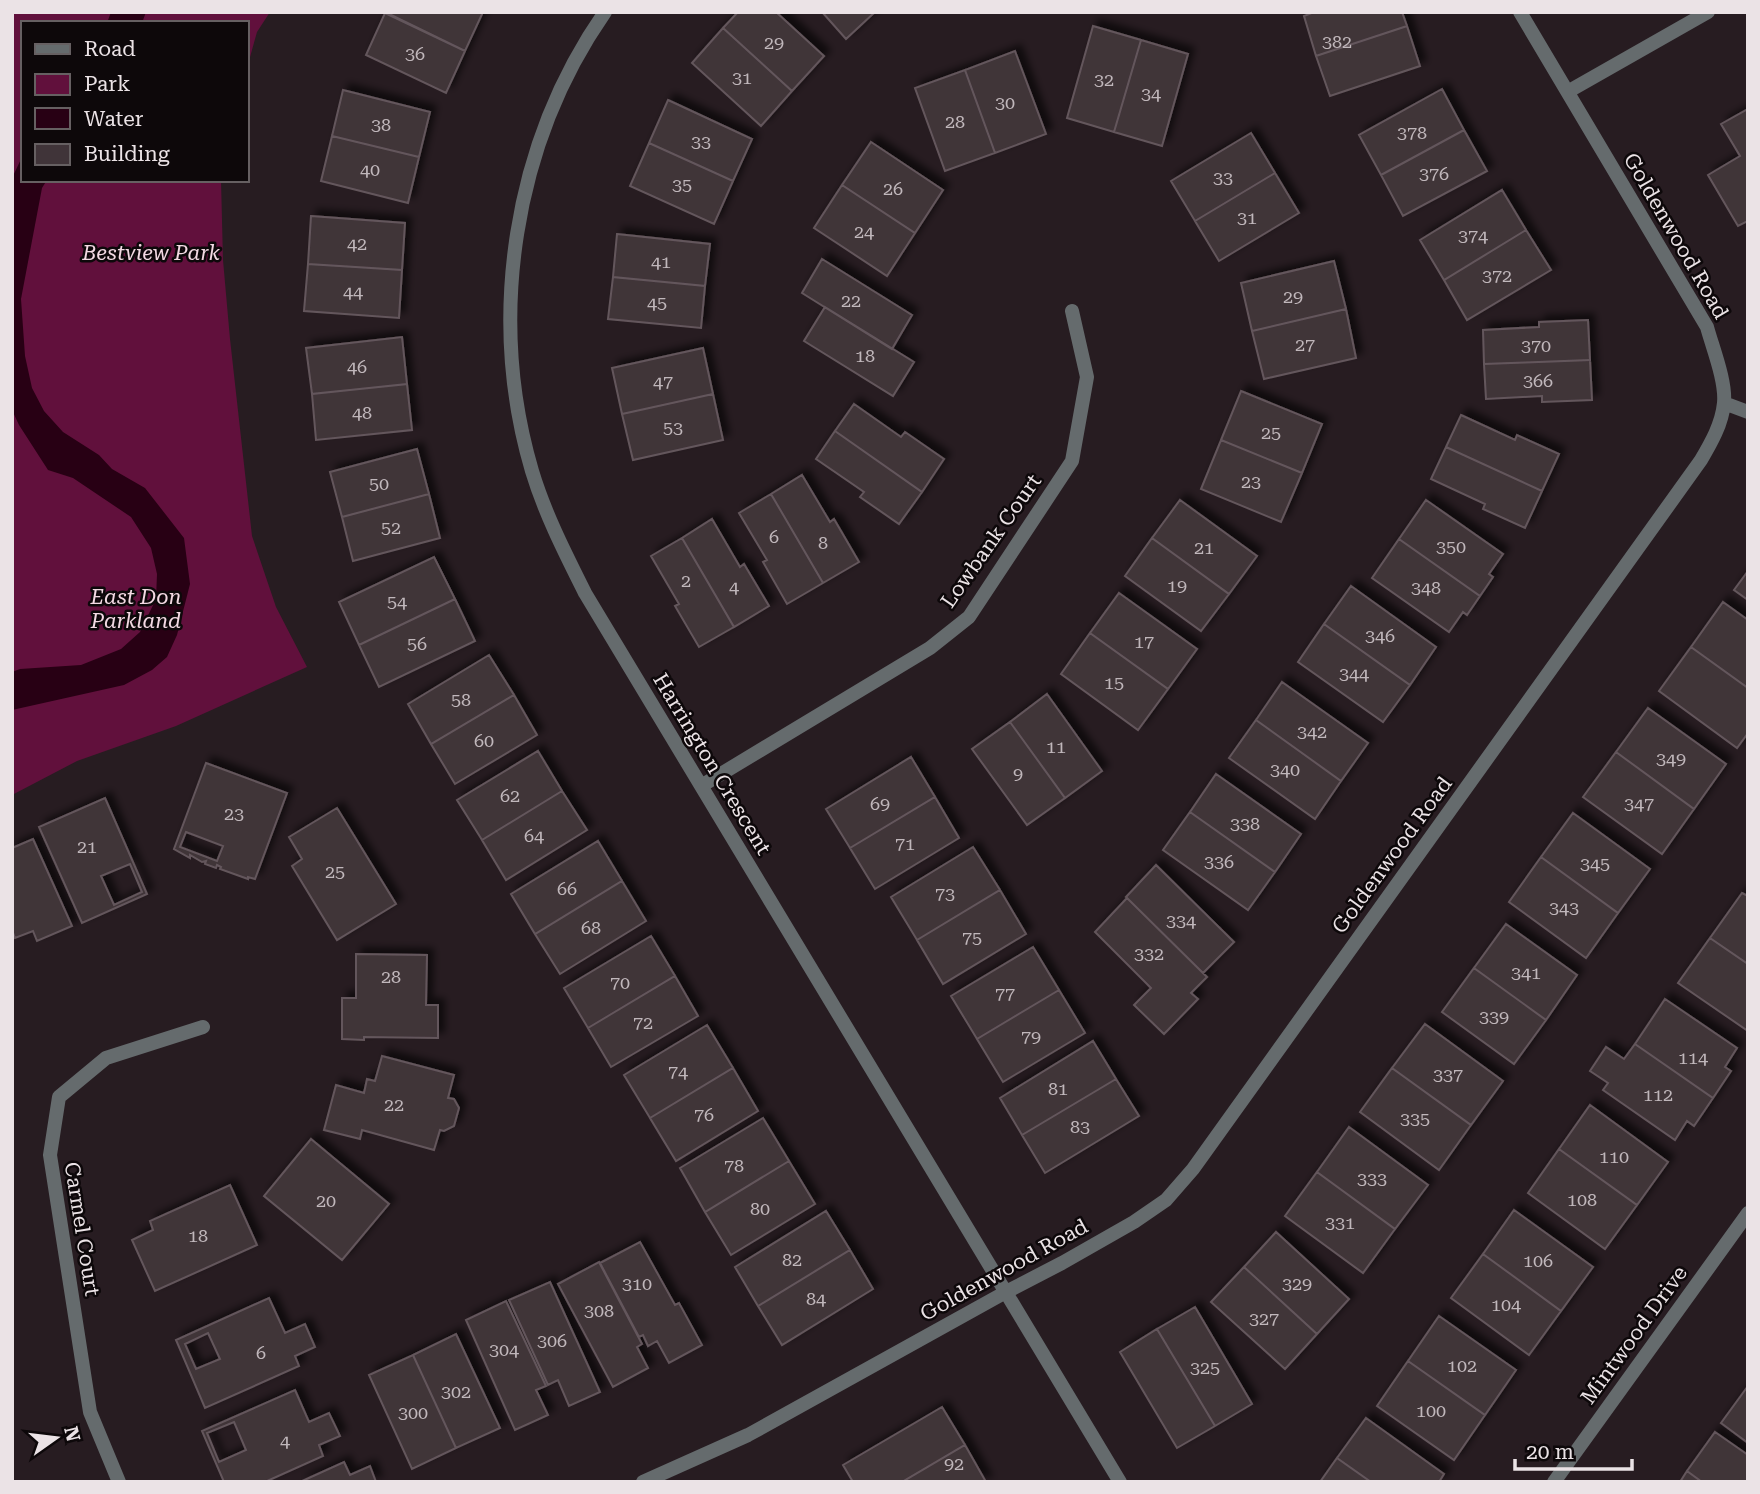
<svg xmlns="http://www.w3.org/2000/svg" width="1760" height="1494" font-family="'Roboto Serif',serif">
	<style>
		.green { fill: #61103c }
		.water { fill: #280014 }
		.building { fill: #403439; stroke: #64575c; stroke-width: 2; fill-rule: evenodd; filter: url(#shadow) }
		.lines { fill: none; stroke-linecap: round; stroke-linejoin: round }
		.street { stroke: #656b6d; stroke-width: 14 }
		.labels { text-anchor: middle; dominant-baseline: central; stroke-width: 5; stroke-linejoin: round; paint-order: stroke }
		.number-label { font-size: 18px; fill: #c0b7bb }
		.street-label { font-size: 21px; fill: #ebe3e6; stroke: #0d080a }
		.park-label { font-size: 21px; font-style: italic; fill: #f3d9e3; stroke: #0d080a }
	</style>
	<defs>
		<filter id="shadow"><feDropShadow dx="6" dy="-6" stdDeviation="3.5" flood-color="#0009"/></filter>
	</defs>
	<rect width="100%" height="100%" fill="#271c21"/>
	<path class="green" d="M12 12H270L257 32 247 68V23H23V180H221L223 260 230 339 252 536 276 607 307 667 176 726 77 761 12 795Z"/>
	<path class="water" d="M111 12H146L142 23H107Z
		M23 155V180H47L42 188 21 299 25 356 32 388 44 411 63 432 99 455 112 469 145 488 184 538 190 584 177 635 167 657 152 670 124 685 12 710V672L20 669 81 665 121 649 140 632 156 599 157 574 151 548 131 517 73 478 48 470 19 425 12 410V178Z"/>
	<path class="building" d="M385 12H483L465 51Z
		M738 12H776L824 56 792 91 723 28Z
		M822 12H875L846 39Z
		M1314 12H1402L1407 26 1316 56 1304 16Z
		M385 13 465 51 446 93 366 55Z
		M1093 26 1141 40 1114 132 1067 118Z
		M1407 26 1420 66 1330 96 1316 56Z
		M723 28 792 91 761 126 692 63Z
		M1141 40 1188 54 1162 146 1114 132Z
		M1015 51 1046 134 995 153 965 70Z
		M965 70 995 153 945 171 915 88Z
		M1442 89 1464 130 1381 175 1359 135Z
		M343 90 430 112 419 157 332 136Z
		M668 100 752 139 733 181 649 143Z
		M1748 109V221L1738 226 1708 175 1740 156 1721 124Z
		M1464 130 1487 171 1403 216 1381 175Z
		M1251 133 1275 173 1195 221 1171 181Z
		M332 136 419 157 408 203 321 181Z
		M871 142 943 190 915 233 842 185Z
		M649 143 733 181 714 224 630 186Z
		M1275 173 1299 213 1219 261 1195 221Z
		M842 185 915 233 887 276 814 228Z
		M1502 190 1526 230 1444 280 1420 240Z
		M311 216 405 223 402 270 308 264Z
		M1526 230 1551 270 1467 320 1444 280Z
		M617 234 710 244 705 286 613 277Z
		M822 259 912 315 892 349 802 293Z
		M1334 261 1346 309 1252 331 1241 283Z
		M308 264 402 270 399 318 304 311Z
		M613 277 705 286 701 328 608 319Z
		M825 307 914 362 893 396 804 341Z
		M1346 309 1356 358 1264 379 1252 331Z
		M1588 320 1590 360 1484 364 1483 330 1539 327V322Z
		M402 337 407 384 312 394 306 348Z
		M703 348 713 394 622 414 612 368Z
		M1590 360 1592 400 1542 402V396L1486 399 1484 364Z
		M407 384 412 430 316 440 312 394Z
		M1241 391 1322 424 1302 473 1221 440Z
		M713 394 723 440 633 460 622 414Z
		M854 404 901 437 905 432 944 459 922 492 835 431Z
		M1461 415 1515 440 1517 435 1559 454 1542 491 1446 447Z
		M835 431 922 492 899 524 860 497 864 492 816 459Z
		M1221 440 1302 473 1281 522 1201 489Z
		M1446 447 1542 491 1525 528 1483 509 1485 504 1431 479Z
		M417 449 429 494 342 517 330 472Z
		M802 475 830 522 834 519 859 562 823 583 771 494Z
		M429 494 440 538 353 561 342 517Z
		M771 494 823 583 787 604 763 562 767 560 739 513Z
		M1180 500 1257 556 1229 594 1152 538Z
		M1426 500 1503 554 1489 574 1493 577 1480 596 1399 539Z
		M712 519 740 567 744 564 769 606 734 627 682 538Z
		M682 538 734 627 699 647 675 606 679 604 651 556Z
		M1152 538 1229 594 1201 631 1125 576Z
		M1399 539 1480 596 1467 615 1463 612 1449 632 1372 578Z
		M434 557 455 599 359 645 339 602Z
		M1748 571V600L1734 590Z
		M1351 586 1436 647 1410 685 1324 624Z
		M1119 593 1197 649 1168 689 1090 633Z
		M455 599 475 641 379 687 359 645Z
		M1723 602 1748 620V688L1691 647Z
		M1324 624 1410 685 1383 722 1298 662Z
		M1090 633 1168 689 1138 730 1061 674Z
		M1691 647 1748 688V733L1737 748 1659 691Z
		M489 655 514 695 431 744 408 704Z
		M1282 682 1368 743 1341 781 1256 720Z
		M1047 694 1102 771 1065 798 1010 722Z
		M514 695 537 735 455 784 431 744Z
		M1648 708 1726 764 1694 809 1616 752Z
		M1256 720 1341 781 1315 819 1229 758Z
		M1010 722 1065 798 1027 825 972 749Z
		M538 751 562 791 482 840 457 800Z
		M1616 752 1694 809 1662 854 1583 797Z
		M911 757 935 797 850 848 826 809Z
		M206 763 287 793 255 879 248 877V879L220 869 221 867 217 865 216 868 205 864 206 861 202 862 190 855V858L174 849ZM186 832 223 846 217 861 180 847Z
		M1216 774 1301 834 1275 872 1190 812Z
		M562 791 587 830 506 880 482 840Z
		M935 797 959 838 875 889 850 848Z
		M105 798 147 894 82 923 39 827ZM130 864 142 892 114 905 101 876Z
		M337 808 396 904 337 940 292 866 302 859 289 837Z
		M1190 812 1275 872 1248 910 1163 850Z
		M1573 813 1650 869 1618 913 1541 857Z
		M33 839 72 926 37 941 33 931 15 938 12 930V848Z
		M598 841 622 881 535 934 511 894Z
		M973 847 1000 890 917 940 891 897Z
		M1541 857 1618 913 1586 958 1509 902Z
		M1156 865 1234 942 1203 973 1126 897Z
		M622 881 646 921 560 974 535 934Z
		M1000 890 1026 934 943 984 917 940Z
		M1742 893 1748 896V964L1710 938Z
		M1127 898 1207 977 1191 993 1198 999 1164 1034 1134 1005 1151 988 1095 932Z
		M1506 924 1577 975 1546 1020 1474 968Z
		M651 936 675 976 588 1028 564 988Z
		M1710 938 1748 964V1031L1678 983Z
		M1033 947 1059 990 977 1039 951 996Z
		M356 954 427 955 426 1005H438V1038L364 1037V1040L342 1039V998H356Z
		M1474 968 1546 1020 1514 1064 1442 1012Z
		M675 976 698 1016 611 1067 588 1028Z
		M1059 990 1085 1033 1003 1082 977 1039Z
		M1665 999 1737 1048 1725 1067 1731 1071 1713 1098 1635 1044Z
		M1425 1024 1503 1081 1471 1125 1392 1068Z
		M707 1025 733 1068 650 1118 624 1075Z
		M1093 1041 1116 1079 1022 1135 1000 1098Z
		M1635 1044 1713 1098 1694 1126 1687 1121 1675 1140 1603 1090 1608 1083 1590 1071 1606 1047 1624 1059Z
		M382 1056 454 1075 448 1098 454 1099 459 1108 454 1126 444 1131 440 1130 434 1150 362 1130 360 1139 324 1130 336 1085 364 1093 367 1079 375 1081Z
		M733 1068 758 1111 676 1161 650 1118Z
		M1392 1068 1471 1125 1439 1170 1360 1112Z
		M1116 1079 1139 1116 1045 1173 1022 1135Z
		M1590 1105 1668 1162 1637 1205 1559 1149Z
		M763 1118 789 1161 705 1212 680 1168Z
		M1349 1127 1428 1185 1395 1229 1317 1172Z
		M311 1139 389 1204 342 1260 264 1196Z
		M1559 1149 1637 1205 1605 1249 1528 1193Z
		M789 1161 815 1204 731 1255 705 1212Z
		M1317 1172 1395 1229 1363 1273 1285 1216Z
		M230 1185 257 1245 155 1291 132 1240 153 1230 150 1221Z
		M1514 1210 1593 1267 1561 1311 1483 1254Z
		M826 1211 850 1250 758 1306 735 1267Z
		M1276 1232 1349 1299 1317 1334 1244 1267Z
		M640 1242 675 1305 679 1303 702 1345 669 1363 657 1341 648 1346 643 1335 639 1337 600 1263Z
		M850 1250 873 1289 782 1345 758 1306Z
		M1483 1254 1561 1311 1529 1355 1451 1298Z
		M599 1262 642 1344 637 1347 648 1368 613 1387 558 1284Z
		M1244 1267 1317 1334 1285 1369 1211 1302Z
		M550 1282 600 1392 569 1406 558 1380 548 1385 509 1300Z
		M269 1298 285 1333 305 1324 315 1347 295 1356 299 1366 205 1408 176 1340ZM208 1333 220 1359 196 1369 185 1344Z
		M506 1301 546 1386 536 1390 548 1415 515 1430 466 1320Z
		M1195 1307 1252 1404 1215 1426 1157 1329Z
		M1439 1316 1516 1370 1485 1415 1408 1361Z
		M1157 1329 1215 1426 1177 1448 1120 1352Z
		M456 1334 500 1428 456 1448 413 1355Z
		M413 1355 456 1448 412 1469 369 1375Z
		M1408 1361 1485 1415 1454 1460 1377 1406Z
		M1748 1386V1443L1721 1423Z
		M295 1390 309 1422 329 1413 340 1436 319 1445 323 1456 265 1482H224L202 1431ZM234 1422 246 1450 219 1462 207 1433Z
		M942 1407 965 1445 902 1482H853L843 1465Z
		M1366 1418 1444 1474 1439 1482H1371L1337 1458Z
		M1715 1432 1748 1455V1482H1702L1687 1471Z
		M965 1445 986 1482H902Z
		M1337 1458 1371 1482H1320Z
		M344 1462 350 1475 370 1466 376 1482H300Z
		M1687 1471 1702 1482H1680Z"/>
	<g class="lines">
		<path class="street" d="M605 12C513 144 487 318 532 471 545 514 565 553 585 593L1120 1482
			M1569 91 1708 12
			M1724 403 1748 412
			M701 786 930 648 969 617 1072 461 1087 377 1072 311
			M119 1482 90 1412 50 1155 59 1097 106 1058 203 1027
			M643 1482 748 1435 1006 1292 1062 1263 1134 1222 1166 1200 1193 1169 1701 460C1711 443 1722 424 1724 403 1726 381 1713 349 1707 327L1520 12
			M1554 1482 1748 1213"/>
	</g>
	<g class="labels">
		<g class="number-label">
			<text x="1337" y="41">382</text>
			<text x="774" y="42">29</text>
			<text x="415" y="53">36</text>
			<text x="742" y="77">31</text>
			<text x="1104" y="79">32</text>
			<text x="1151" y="93">34</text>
			<text x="1005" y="102">30</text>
			<text x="955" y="121">28</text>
			<text x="381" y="124">38</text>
			<text x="1412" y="132">378</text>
			<text x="701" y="141">33</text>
			<text x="370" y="169">40</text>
			<text x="1434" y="173">376</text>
			<text x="1223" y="177">33</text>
			<text x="682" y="184">35</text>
			<text x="893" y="188">26</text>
			<text x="1247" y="217">31</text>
			<text x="864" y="231">24</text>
			<text x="1473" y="235">374</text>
			<text x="357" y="243">42</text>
			<text x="661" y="261">41</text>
			<text x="1497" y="275">372</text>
			<text x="353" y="291">44</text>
			<text x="1293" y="296">29</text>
			<text x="851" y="300">22</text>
			<text x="657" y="302">45</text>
			<text x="1305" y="344">27</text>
			<text x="1536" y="345">370</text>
			<text x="865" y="355">18</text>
			<text x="357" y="366">46</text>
			<text x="1538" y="380">366</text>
			<text x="663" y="381">47</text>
			<text x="362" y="412">48</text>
			<text x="673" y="427">53</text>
			<text x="1271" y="432">25</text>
			<text x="1251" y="481">23</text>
			<text x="379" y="483">50</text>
			<text x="391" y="527">52</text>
			<text x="774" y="536">6</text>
			<text x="823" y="542">8</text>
			<text x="1451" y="546">350</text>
			<text x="1204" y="547">21</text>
			<text x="686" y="580">2</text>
			<text x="1177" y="585">19</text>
			<text x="734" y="586">4</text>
			<text x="1426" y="587">348</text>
			<text x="397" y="601">54</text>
			<text x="1380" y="635">346</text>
			<text x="1144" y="641">17</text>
			<text x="417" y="643">56</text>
			<text x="1354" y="673">344</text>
			<text x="1114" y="682">15</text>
			<text x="461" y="699">58</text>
			<text x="1312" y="731">342</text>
			<text x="484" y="740">60</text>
			<text x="1056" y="746">11</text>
			<text x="1671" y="758">349</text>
			<text x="1285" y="769">340</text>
			<text x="1018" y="773">9</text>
			<text x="510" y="795">62</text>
			<text x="880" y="803">69</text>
			<text x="1639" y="803">347</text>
			<text x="234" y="813">23</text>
			<text x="1245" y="823">338</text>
			<text x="534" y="835">64</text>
			<text x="905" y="843">71</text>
			<text x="87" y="846">21</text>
			<text x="1219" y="861">336</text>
			<text x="1595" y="863">345</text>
			<text x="335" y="871">25</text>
			<text x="567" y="888">66</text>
			<text x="945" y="893">73</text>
			<text x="1564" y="907">343</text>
			<text x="1181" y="920">334</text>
			<text x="591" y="927">68</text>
			<text x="972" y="937">75</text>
			<text x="1149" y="953">332</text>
			<text x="1526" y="972">341</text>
			<text x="391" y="976">28</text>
			<text x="620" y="982">70</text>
			<text x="1005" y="993">77</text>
			<text x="1494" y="1016">339</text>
			<text x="643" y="1022">72</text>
			<text x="1031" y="1036">79</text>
			<text x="1693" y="1057">114</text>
			<text x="678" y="1071">74</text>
			<text x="1448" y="1074">337</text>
			<text x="1058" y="1088">81</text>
			<text x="1658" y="1094">112</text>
			<text x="394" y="1104">22</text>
			<text x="704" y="1114">76</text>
			<text x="1415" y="1118">335</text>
			<text x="1080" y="1126">83</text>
			<text x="1614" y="1156">110</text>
			<text x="734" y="1165">78</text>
			<text x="1372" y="1178">333</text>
			<text x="1582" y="1199">108</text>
			<text x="326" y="1200">20</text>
			<text x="760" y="1208">80</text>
			<text x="1340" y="1222">331</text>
			<text x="198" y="1235">18</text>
			<text x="792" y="1259">82</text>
			<text x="1538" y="1260">106</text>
			<text x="637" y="1283">310</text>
			<text x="1297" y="1283">329</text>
			<text x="816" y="1298">84</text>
			<text x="1506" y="1304">104</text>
			<text x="599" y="1310">308</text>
			<text x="1264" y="1318">327</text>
			<text x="552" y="1340">306</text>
			<text x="504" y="1349">304</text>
			<text x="261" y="1352">6</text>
			<text x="1462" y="1365">102</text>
			<text x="1205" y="1367">325</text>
			<text x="456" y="1391">302</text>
			<text x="1431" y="1410">100</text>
			<text x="413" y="1412">300</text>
			<text x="285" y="1440">4</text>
			<text x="954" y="1463">92</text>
		</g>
		<g class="street-label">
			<text transform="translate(1676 236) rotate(60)">Goldenwood Road</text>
			<text transform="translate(991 541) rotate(-55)">Lowbank Court</text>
			<text transform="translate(712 764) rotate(59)">Harrington Crescent</text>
			<text transform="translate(1392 855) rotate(-54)">Goldenwood Road</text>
			<text transform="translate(82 1229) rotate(81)">Carmel Court</text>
			<text transform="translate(1004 1270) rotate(-29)">Goldenwood Road</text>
			<text transform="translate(1634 1335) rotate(-54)">Mintwood Drive</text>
		</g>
		<g class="park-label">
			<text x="151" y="253">Bestview Park</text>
			<text x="136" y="597">East Don<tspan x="136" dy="24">Parkland</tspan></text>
		</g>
	</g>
	<rect width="1760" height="1494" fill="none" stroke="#ebe3e6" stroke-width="28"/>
	<rect x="21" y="21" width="228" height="161" fill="#0d080a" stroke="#666062" stroke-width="2"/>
	<rect x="35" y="44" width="35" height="10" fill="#656b6d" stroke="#666062" stroke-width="2"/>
	<text x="84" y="56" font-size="21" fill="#ebe3e6">Road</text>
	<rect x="35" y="74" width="35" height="21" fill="#61103c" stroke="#666062" stroke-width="2"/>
	<text x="84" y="91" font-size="21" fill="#ebe3e6">Park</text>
	<rect x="35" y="108" width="35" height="21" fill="#280014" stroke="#666062" stroke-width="2"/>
	<text x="84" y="126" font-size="21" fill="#ebe3e6">Water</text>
	<rect x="35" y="144" width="35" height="21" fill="#403439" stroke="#666062" stroke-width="2"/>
	<text x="84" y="161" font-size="21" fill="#ebe3e6">Building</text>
	<g transform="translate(56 1438) rotate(76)" stroke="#0d080a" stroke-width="5" paint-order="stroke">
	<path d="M0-5L12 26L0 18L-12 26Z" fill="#ebe3e6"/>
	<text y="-10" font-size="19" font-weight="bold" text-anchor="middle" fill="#ebe3e6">N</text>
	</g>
	<path d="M1515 1459v10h117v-10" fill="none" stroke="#ebe3e6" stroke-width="3.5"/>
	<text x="1526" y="1459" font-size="21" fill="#ebe3e6" stroke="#0d080a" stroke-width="5" paint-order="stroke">20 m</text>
</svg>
